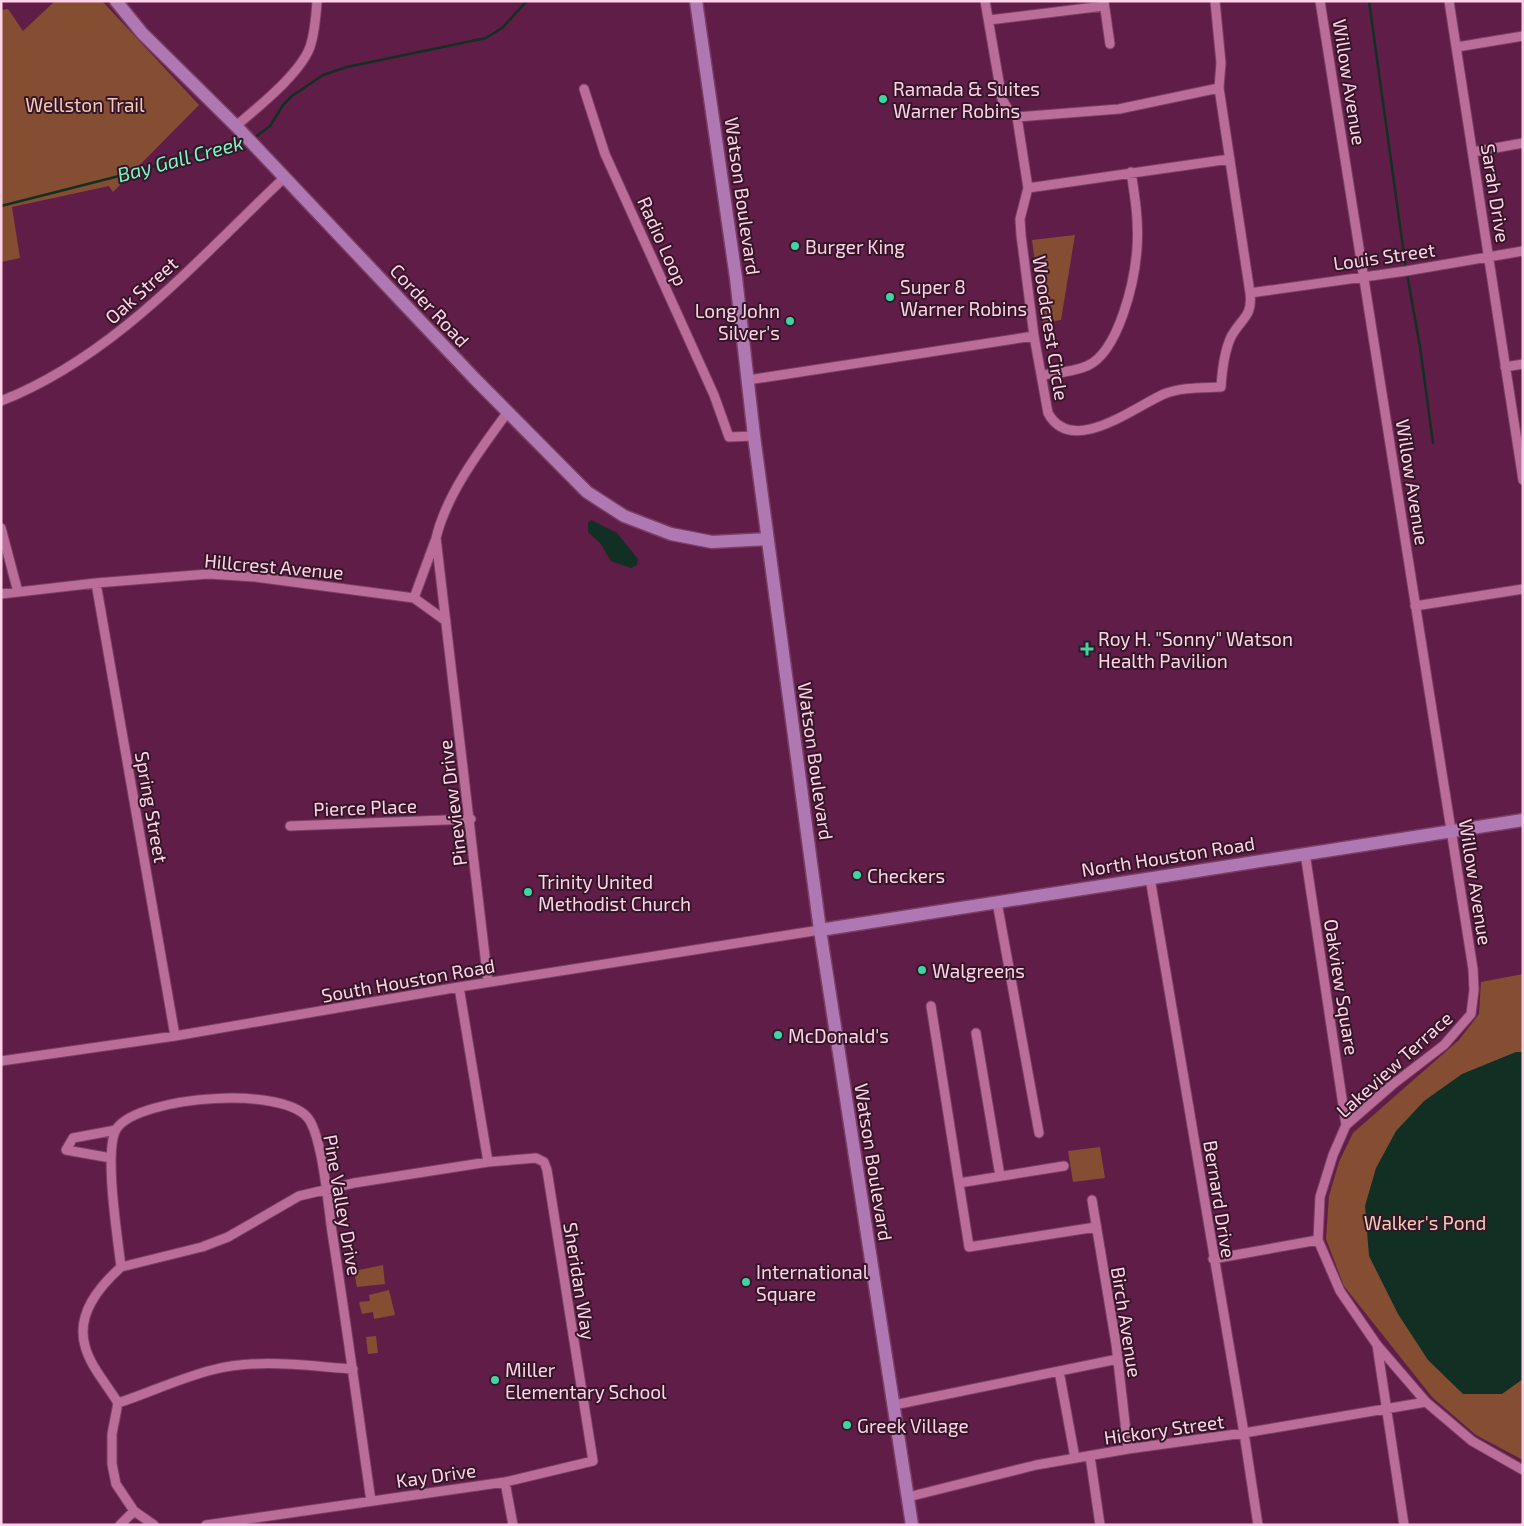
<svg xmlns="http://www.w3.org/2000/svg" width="1524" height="1526" font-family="'Exo 2',sans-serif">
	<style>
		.green { fill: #854e33 }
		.water { fill: #122f23 }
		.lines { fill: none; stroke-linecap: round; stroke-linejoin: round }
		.stream { stroke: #122f23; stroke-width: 2.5 }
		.street-casing { stroke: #7a3f65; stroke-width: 11 }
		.secondary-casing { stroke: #7a3f65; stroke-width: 15 }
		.street { stroke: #b96d98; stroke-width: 9 }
		.secondary { stroke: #af78b2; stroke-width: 12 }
		.poi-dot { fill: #40d4a2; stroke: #341627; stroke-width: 2 }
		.labels { text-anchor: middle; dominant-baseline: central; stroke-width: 4; stroke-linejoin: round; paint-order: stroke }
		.street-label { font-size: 19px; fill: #fed3e9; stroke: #341627 }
		.poi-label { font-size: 19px; fill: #fed3e9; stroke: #341627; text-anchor: start }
		.park-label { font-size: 19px; fill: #f5ccb9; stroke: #341627 }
		.water-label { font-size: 20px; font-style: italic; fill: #79f7c6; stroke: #341627 }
	</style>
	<rect width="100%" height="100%" fill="#601d47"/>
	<path class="green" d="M55 1H102L199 105 113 192 109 186 12 207 20 258 1 262V10L8 9 23 31Z
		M1075 235 1061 320 1043 323 1032 240Z
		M1523 974V1460L1476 1435 1432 1397 1344 1286 1326 1239 1329 1196 1339 1162 1353 1133 1459 1040 1479 1014 1481 982Z
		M1100 1147 1105 1178 1073 1182 1068 1151Z
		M383 1265 385 1284 357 1287 354 1271Z
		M389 1290 395 1315 374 1319 373 1312 362 1314 359 1302 370 1301 369 1295Z
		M376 1336 378 1353 368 1354 366 1337Z"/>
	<path class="water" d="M591 520 617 533 638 559 637 565 631 568 611 561 600 543 588 532V523Z
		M1516 1052H1523V1379L1502 1394H1463L1428 1360 1398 1314 1369 1256 1365 1206 1376 1168 1396 1131 1424 1101 1462 1074Z"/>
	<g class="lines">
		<path class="stream" d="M1369 1 1406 269
			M254 138 270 126 283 105 292 96 323 75 347 67 486 38 502 28 527 1
			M1 206 127 174 225 145 245 142
			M1407 274 1420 347 1433 443"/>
		<defs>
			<path id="street" d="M985 1 1002 99 1010 113 1017 117 1028 188 1020 219 1021 235 1034 336 1048 413C1072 457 1134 407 1164 394 1182 387 1202 388 1221 387 1222 371 1224 352 1231 337 1241 318 1253 317 1250 293L1219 88 1221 63 1215 1
				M1320 1 1473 969 1474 990 1471 1014 1444 1045 1392 1085 1346 1125 1333 1155 1320 1197 1318 1240 1340 1291 1377 1345 1426 1402 1472 1441 1523 1470
				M1449 1 1523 480
				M1104 2 1110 44
				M989 20 1104 6
				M1457 47 1523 36
				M584 89 605 154 714 395 729 437 754 436
				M1017 117 1119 109 1219 88
				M236 126C258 107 300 74 310 47 315 32 316 17 317 1
				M1473 152 1523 143
				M1028 188 1230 159
				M1250 293 1406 271 1523 251
				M1505 367 1523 364
				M1042 375C1057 373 1073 372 1087 366 1119 352 1135 280 1137 248 1139 222 1135 197 1131 172
				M748 380 1034 336
				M1 401C115 356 197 260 284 178
				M1 528 18 592
				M96 583 175 1036
				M1 594 96 583 208 574 255 577 414 598 446 621
				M414 598 435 541
				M1415 606 1523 589
				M290 826 471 819
				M1305 853 1346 1125
				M1150 878 1244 1433 1258 1525
				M997 902 1039 1133
				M488 982 436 538C447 493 480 450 507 413
				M459 987 488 1162
				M931 1006 969 1247 1096 1227
				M976 1033 1000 1176
				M1 1061 175 1036 459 987 820 930
				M111 1158 66 1150 73 1138 116 1130
				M959 1183 1064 1166
				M1092 1200 1116 1344 1128 1449
				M1213 1259 1318 1240
				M121 1267 202 1247 228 1237 299 1196 354 1183 488 1162 536 1158 544 1162 547 1170 593 1461 505 1482 206 1525
				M1377 1345 1404 1525
				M1059 1371 1075 1458
				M118 1403C149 1393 180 1378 212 1370 257 1358 307 1366 353 1369
				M894 1405 1118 1359
				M1090 1456 1100 1525
				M505 1482 513 1525
				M908 1497 1036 1465 1128 1449 1244 1433 1426 1402
				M120 1525 134 1511
				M154 1525 134 1511 116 1484 112 1464V1434L118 1403C108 1386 90 1366 85 1346 76 1314 99 1287 121 1267 118 1240 103 1148 117 1128 140 1096 289 1084 310 1121 323 1144 328 1204 332 1232 346 1321 358 1411 371 1501"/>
			<path id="secondary" d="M116 1 142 33 236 126 475 379 587 492 624 516 671 534 712 542 768 539
				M696 1 736 278 754 436 820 930 912 1525
				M820 930 1523 820"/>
		</defs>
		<use href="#street" class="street-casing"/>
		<use href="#secondary" class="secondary-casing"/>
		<use href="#street" class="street"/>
		<use href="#secondary" class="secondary"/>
	</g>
	<g class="poi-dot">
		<circle cx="883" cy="99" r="5"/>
		<circle cx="795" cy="246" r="5"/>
		<circle cx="890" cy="297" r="5"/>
		<circle cx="790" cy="321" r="5"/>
		<path d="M1084.5 641.5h5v5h5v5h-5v5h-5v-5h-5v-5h5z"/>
		<circle cx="857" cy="875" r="5"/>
		<circle cx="528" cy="892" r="5"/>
		<circle cx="922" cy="970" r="5"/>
		<circle cx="778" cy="1035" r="5"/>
		<circle cx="746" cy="1282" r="5"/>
		<circle cx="495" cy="1380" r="5"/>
		<circle cx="847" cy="1425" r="5"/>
	</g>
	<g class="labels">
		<g class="street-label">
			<text transform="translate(1350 82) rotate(81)">Willow Avenue</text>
			<text transform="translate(1496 193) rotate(81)">Sarah Drive</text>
			<text transform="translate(743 196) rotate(82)">Watson Boulevard</text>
			<text transform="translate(663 241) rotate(66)">Radio Loop</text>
			<text transform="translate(1384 256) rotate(-8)">Louis Street</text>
			<text transform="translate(141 290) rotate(-42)">Oak Street</text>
			<text transform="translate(430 305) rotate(47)">Corder Road</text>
			<text transform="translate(1051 328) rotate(81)">Woodcrest Circle</text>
			<text transform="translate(1413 482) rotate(81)">Willow Avenue</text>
			<text transform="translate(274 566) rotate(5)">Hillcrest Avenue</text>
			<text transform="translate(816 761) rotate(82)">Watson Boulevard</text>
			<text transform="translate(452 803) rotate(-97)">Pineview Drive</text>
			<text transform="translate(152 807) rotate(80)">Spring Street</text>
			<text transform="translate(365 807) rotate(-2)">Pierce Place</text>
			<text transform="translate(1168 856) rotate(-9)">North Houston Road</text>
			<text transform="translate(1476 882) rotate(81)">Willow Avenue</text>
			<text transform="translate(408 980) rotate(-10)">South Houston Road</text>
			<text transform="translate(1342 987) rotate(81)">Oakview Square</text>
			<text transform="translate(1394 1064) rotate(-42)">Lakeview Terrace</text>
			<text transform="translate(874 1162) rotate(81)">Watson Boulevard</text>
			<text transform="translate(1220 1199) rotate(81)">Bernard Drive</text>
			<text transform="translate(343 1205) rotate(80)">Pine Valley Drive</text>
			<text transform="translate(580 1281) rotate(81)">Sheridan Way</text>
			<text transform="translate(1127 1322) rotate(81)">Birch Avenue</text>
			<text transform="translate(1164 1429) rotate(-8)">Hickory Street</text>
			<text transform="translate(436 1475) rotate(-8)">Kay Drive</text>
		</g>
		<g class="poi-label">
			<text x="893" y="88">Ramada &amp; Suites<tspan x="893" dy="22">Warner Robins</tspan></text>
			<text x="805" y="246">Burger King</text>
			<text x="900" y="286">Super 8<tspan x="900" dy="22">Warner Robins</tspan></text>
			<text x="780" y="310" text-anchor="end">Long John<tspan x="780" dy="22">Silver's</tspan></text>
			<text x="1098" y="638">Roy H. "Sonny" Watson<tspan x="1098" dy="22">Health Pavilion</tspan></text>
			<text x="867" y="875">Checkers</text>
			<text x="538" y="881">Trinity United<tspan x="538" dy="22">Methodist Church</tspan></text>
			<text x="932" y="970">Walgreens</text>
			<text x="788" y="1035">McDonald's</text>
			<text x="756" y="1271">International<tspan x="756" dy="22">Square</tspan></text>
			<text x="505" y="1369">Miller<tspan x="505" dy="22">Elementary School</tspan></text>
			<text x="857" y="1425">Greek Village</text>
		</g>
		<g class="park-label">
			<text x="85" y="104">Wellston Trail</text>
			<text x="1425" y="1222">Walker's Pond</text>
		</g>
		<g class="water-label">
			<text transform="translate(180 158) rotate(-15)">Bay Gall Creek</text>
		</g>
	</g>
	<rect width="1524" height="1526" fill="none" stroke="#fed3e9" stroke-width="5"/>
</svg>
